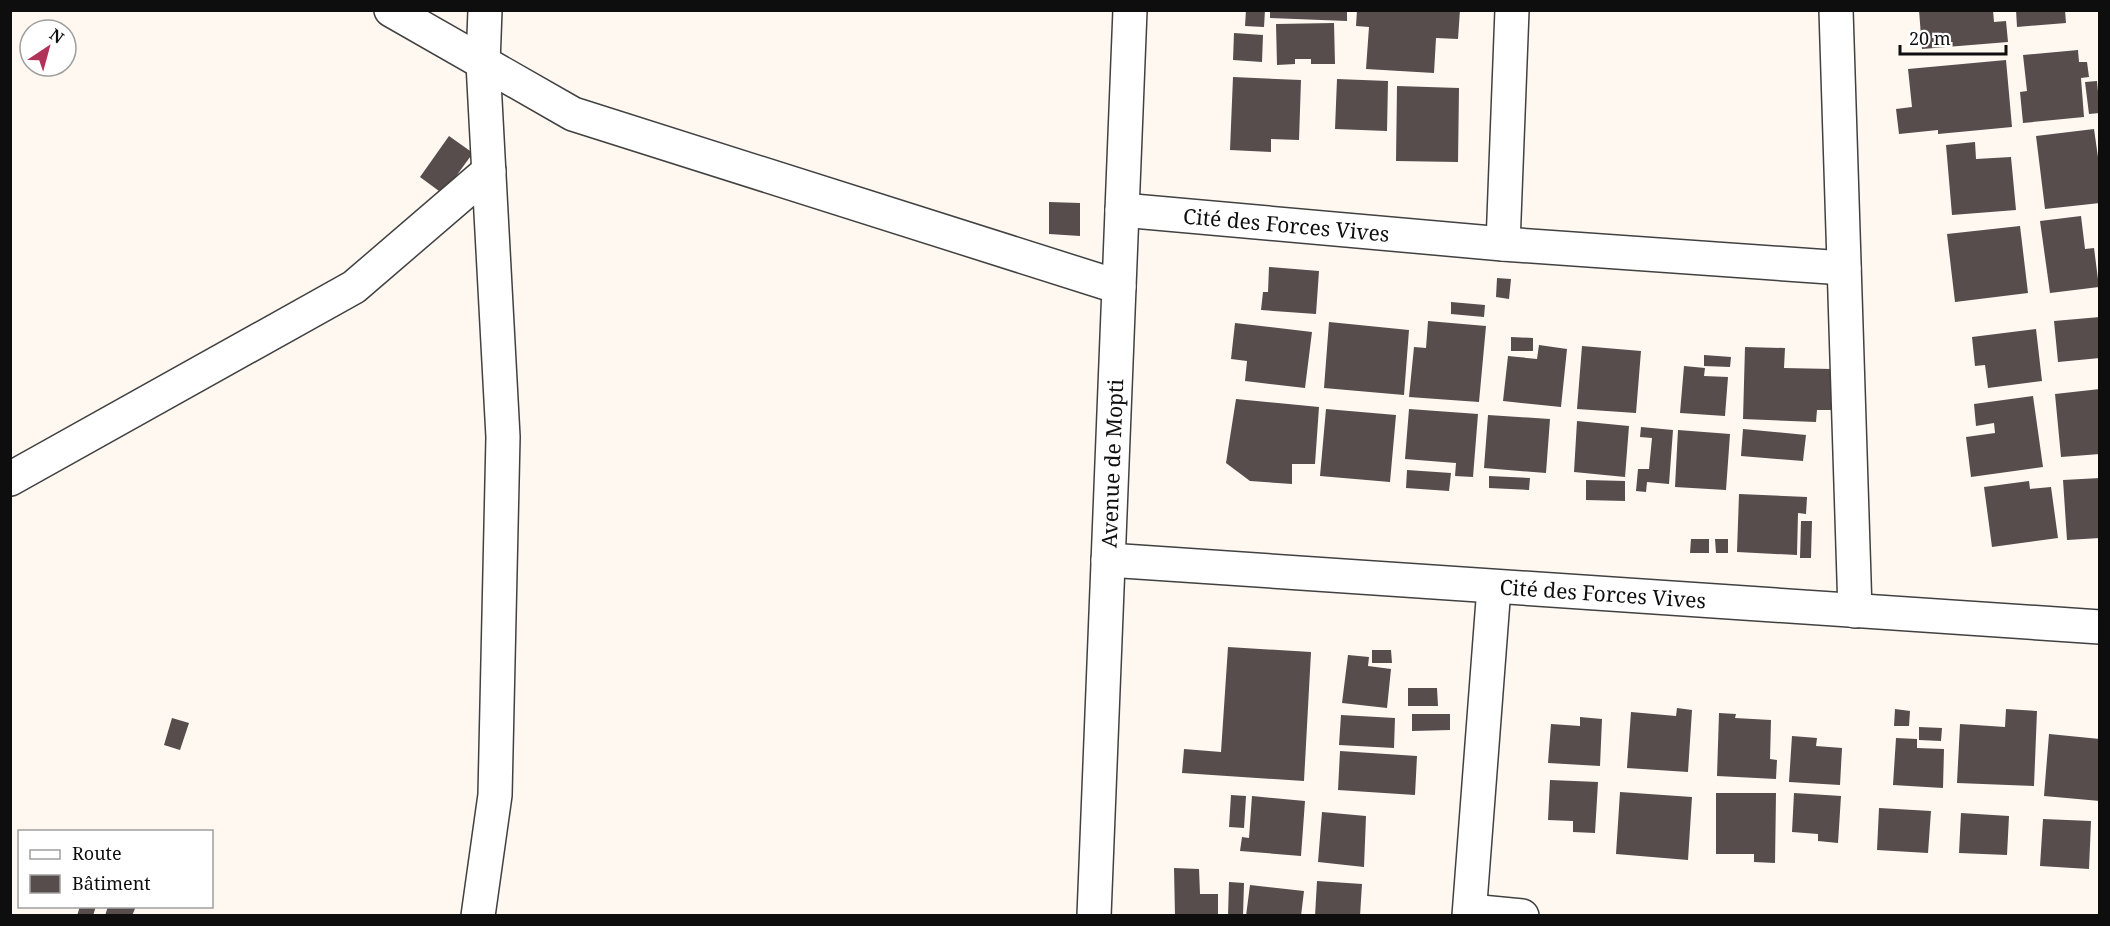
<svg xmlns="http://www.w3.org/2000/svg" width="2110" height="926" font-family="'Noto Serif',serif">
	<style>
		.building { fill: #564d4c }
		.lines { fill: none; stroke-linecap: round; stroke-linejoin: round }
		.minor-casing { stroke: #414141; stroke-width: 36 }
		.tertiary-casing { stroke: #414141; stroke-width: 36 }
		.minor { stroke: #fff; stroke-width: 33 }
		.tertiary { stroke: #fff; stroke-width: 33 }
		.labels { text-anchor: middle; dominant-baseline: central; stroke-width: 6; stroke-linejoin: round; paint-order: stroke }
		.street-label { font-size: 21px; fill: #0e0e0e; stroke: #fff }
	</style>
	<rect width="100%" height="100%" fill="#fef8f1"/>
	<path class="building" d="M1246 10H1265L1264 27 1245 26Z
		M1270 10H1347V21L1270 18Z
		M1357 10H1460L1458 39 1436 38 1434 73 1366 69 1369 27 1356 26Z
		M1919 10H1993L1994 22 2006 21 2008 42 1922 49Z
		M2016 10H2065L2066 23 2017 27Z
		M1334 23 1335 64H1311V59H1295V64L1277 65 1276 24Z
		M1234 33 1263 35 1262 62 1233 60Z
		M2078 50 2079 62H2087L2089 77 2081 78 2084 117 2023 123 2020 92 2027 91 2023 55Z
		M2006 60 2012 127 1938 134V130L1899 134 1896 109 1912 107 1908 69Z
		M1233 77 1301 80 1299 140 1271 139V152L1230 150Z
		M1337 79 1388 81 1387 131 1335 129Z
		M2097 81 2100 113 2089 114 2085 82Z
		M1397 86 1459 88 1458 162 1396 161Z
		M2094 129 2100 171V203L2045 209 2036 136Z
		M449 136 473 153 443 194 420 177Z
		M1975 142 1976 159 2011 157 2016 210 1952 215 1946 145Z
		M1049 202 1080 203V236L1049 234Z
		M2081 216 2085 249 2094 248 2099 287 2050 293 2040 221Z
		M2020 226 2028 293 1955 302 1947 234Z
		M1269 267 1319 271 1316 314 1261 310 1263 292H1268Z
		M1497 278 1511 279 1509 299 1496 297Z
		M1451 302 1485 305 1484 317 1451 314Z
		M2100 317V358L2058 362 2054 321Z
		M1428 321 1486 326 1479 402 1409 397 1414 347 1426 348Z
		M1329 322 1409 330 1404 395 1324 388Z
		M1235 323 1312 332 1305 388 1245 381 1247 361 1231 359Z
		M2036 329 2042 381 1988 388 1985 365 1975 366 1972 337Z
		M1511 337 1533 338V351H1511Z
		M1539 345 1567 349 1561 407 1503 401 1508 356 1537 359Z
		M1582 346 1641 351 1636 413 1577 409Z
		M1745 347 1785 348 1784 368 1832 369 1831 410H1817L1816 422 1743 419Z
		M1704 355 1731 357 1730 367 1704 366Z
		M1684 366 1705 368 1704 376 1728 377 1725 416 1680 413Z
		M2100 389V454L2061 457 2055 394Z
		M2033 396 2043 467 1971 477 1966 437 1995 433 1994 423 1976 426 1974 404Z
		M1236 399 1319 407 1315 464H1292V484L1250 481 1226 463Z
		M1326 409 1396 415 1390 482 1320 476Z
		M1409 409 1478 414 1473 477 1455 476 1456 463 1405 459Z
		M1488 415 1550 419 1546 473 1484 468Z
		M1577 421 1629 426 1625 477 1574 472Z
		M1641 427 1673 430 1669 484 1647 482 1646 492 1636 491 1638 469H1649L1652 438 1640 437Z
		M1743 429 1806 435 1803 461 1741 456Z
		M1678 430 1730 434 1726 490 1675 487Z
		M1407 470 1451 473 1449 491 1406 488Z
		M1489 476 1530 478 1529 490 1489 488Z
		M2100 478V538L2067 540 2063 480Z
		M1586 480 1625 481V501L1586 500Z
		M2029 481 2030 489 2051 487 2058 538 1992 547 1984 487Z
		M1739 494 1807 497 1806 514 1798 513 1797 555 1737 552Z
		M1801 521H1812L1811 558H1800Z
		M1691 539H1709V553H1690Z
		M1715 539H1728V553H1716Z
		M1228 647 1311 652 1304 781 1182 773 1184 749 1221 752Z
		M1372 650H1391L1392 663H1372Z
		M1348 655 1369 657 1368 666 1391 669 1387 708 1342 703Z
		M1408 688H1437L1438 706H1408Z
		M1677 708 1692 710 1688 772 1627 768 1631 712 1676 716Z
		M1895 709 1910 711 1909 726H1894Z
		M2006 709 2037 711 2034 786 1957 783 1960 724 2005 727Z
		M1719 713 1736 714 1735 718 1771 720 1770 759 1777 760 1776 779 1717 776Z
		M1412 714H1450V730L1412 731Z
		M1341 715 1395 718 1394 748 1339 745Z
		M1580 717 1602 719 1600 766 1548 763 1551 724 1580 726Z
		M172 718 189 723 180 750 164 745Z
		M1919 727 1942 728 1941 741 1919 740Z
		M2049 734 2100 739V801L2044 796Z
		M1792 736 1817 738 1816 746 1842 748 1840 785 1789 782Z
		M1896 738 1917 739V748L1944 749 1943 788 1893 785Z
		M1340 751 1417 756 1415 795 1338 790Z
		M1550 780 1598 782 1595 833 1573 832V821L1548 820Z
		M1620 792 1692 797 1688 860 1616 854Z
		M1716 793H1776L1775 863 1754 862V854H1716Z
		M1794 793 1841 796 1838 843 1818 841V834L1792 832Z
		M1231 795 1246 796 1244 828 1229 827Z
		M1252 796 1305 801 1301 856 1240 851 1242 837 1249 838Z
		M1879 808 1931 811 1928 853 1877 850Z
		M1322 812 1366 816 1364 867 1318 862Z
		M1961 813 2009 816 2007 855 1959 853Z
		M2043 819 2091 821 2089 869 2040 866Z
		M1174 868 1199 869 1200 894H1218V916H1175Z
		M1317 881 1362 884 1360 916H1315Z
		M1229 882 1244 883 1243 916H1228Z
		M1250 885 1304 891 1301 916H1246Z
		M80 906H96L93 916H77Z
		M108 906H136L132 916H105Z"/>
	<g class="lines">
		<defs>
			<g id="minor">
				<path d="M391 10 573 114 1119 287"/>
				<path d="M1836 10 1855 611"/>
				<path id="s1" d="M1122 210 1503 244 1844 268"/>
				<path d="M1503 244 1512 10"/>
				<path d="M10 479 354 287 489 171"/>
				<path id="s2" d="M1108 560 2100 627"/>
				<path d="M1470 911 1522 916"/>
				<path d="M478 916 495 795 503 437 483 63 485 10"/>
				<path d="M1469 916 1494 587"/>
			</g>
			<g id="tertiary">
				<path id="s3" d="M1094 916 1130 10"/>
			</g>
		</defs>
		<use href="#minor" class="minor-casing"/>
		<use href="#tertiary" class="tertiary-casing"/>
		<use href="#minor" class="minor"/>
		<use href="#tertiary" class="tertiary"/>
	</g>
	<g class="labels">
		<g class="street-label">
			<text stroke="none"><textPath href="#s1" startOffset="165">Cité des Forces Vives</textPath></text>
			<text stroke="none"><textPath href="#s3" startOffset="453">Avenue de Mopti</textPath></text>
			<text stroke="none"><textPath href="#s2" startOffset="496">Cité des Forces Vives</textPath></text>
		</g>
	</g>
	<rect width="2110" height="926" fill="none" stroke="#0e0e0e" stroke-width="24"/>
	<rect x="18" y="830" width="195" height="78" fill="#ffffff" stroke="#9f9f9f" stroke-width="1.5"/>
	<rect x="30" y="850" width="30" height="9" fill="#ffffff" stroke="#9f9f9f" stroke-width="1.5"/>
	<text x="72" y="860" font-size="18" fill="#0e0e0e">Route</text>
	<rect x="30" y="875" width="30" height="18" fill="#564d4c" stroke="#9f9f9f" stroke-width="1.5"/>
	<text x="72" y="890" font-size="18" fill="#0e0e0e">Bâtiment</text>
	<g transform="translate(48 48) rotate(36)"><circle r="28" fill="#ffffff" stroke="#9f9f9f" stroke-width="1.5"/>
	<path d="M0-4.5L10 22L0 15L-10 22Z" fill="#b2335a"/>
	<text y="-9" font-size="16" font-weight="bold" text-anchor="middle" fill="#0e0e0e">N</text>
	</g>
	<path d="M1900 45v9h106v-9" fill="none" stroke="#0e0e0e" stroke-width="3"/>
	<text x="1909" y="45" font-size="18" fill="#0e0e0e" stroke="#ffffff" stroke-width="4.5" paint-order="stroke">20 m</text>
</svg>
